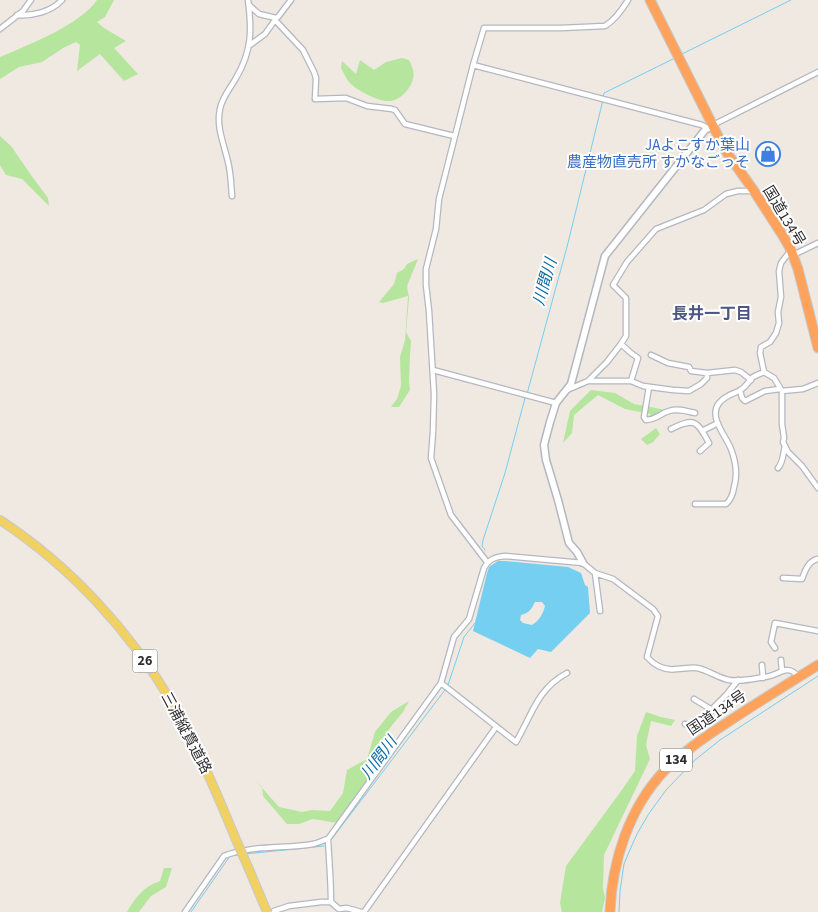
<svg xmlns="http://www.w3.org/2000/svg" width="818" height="912" font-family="'Source Sans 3','Noto Sans JP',sans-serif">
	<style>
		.green { fill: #b6e59e }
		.water { fill: #75cff0; fill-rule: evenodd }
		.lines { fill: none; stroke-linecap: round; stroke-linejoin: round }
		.stream { stroke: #75cff0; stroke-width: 1 }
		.street-casing { stroke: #b4b7c1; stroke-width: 7 }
		.secondary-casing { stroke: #b4b7c1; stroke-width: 9 }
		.primary-casing { stroke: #c9c9c9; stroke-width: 10 }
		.highway-casing { stroke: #c9c9c9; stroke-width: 11 }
		.street { stroke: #fff; stroke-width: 4.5 }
		.secondary { stroke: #fff; stroke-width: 6 }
		.primary { stroke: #f2d163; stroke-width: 8 }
		.highway { stroke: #ffa35c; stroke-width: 9 }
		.primary-bridge-casing { stroke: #c9c9c9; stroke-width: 10; stroke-linecap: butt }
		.primary-bridge { stroke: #f2d163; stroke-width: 8 }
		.labels { text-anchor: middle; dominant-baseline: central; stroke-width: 4; stroke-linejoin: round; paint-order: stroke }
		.shield { fill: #fff; stroke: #6d6d6d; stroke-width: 1 }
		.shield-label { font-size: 14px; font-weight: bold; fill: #2e2e2e }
		.shop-label { font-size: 15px; fill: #366cbe; stroke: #fff; text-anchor: end }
		.street-label { font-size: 15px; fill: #2e2e2e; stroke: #fff }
		.water-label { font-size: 16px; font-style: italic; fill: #0d6fa3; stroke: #fff }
		.neighbourhood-label { font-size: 16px; font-weight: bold; fill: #4d5680; stroke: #fff }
	</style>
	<rect width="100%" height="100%" fill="#efe9e1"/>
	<path class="green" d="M97 0H114L105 17 97 22 104 28 126 41 114 48 138 74 124 81 100 54 77 71 80 45 76 42 63 48 42 62 19 67 0 79V57C28 45 80 25 97 0Z
		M402 58 409 60C412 66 415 73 413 79 410 90 399 102 387 101 378 101 358 91 351 84 347 81 344 73 341 68L342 61 356 74 360 60 374 70 386 62Z
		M0 136 11 146 31 175 48 198 49 206 22 179 6 175 0 165Z
		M418 259 407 286 409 298 406 332 411 341 410 355 409 382 410 390 399 407H391L397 399 401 386 400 357 405 340 408 296 383 303 379 302 394 284 397 273 404 269 407 264Z
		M591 390 615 393 634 404 666 410 653 417 650 414 625 409 598 395 574 415 572 433 563 443 570 411Z
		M656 428 660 434 653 442 647 445 641 439Z
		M409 701 403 712 389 729 380 753 376 768 361 788 348 812 337 823 313 819 299 824H287L263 796 262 787 255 780 279 807 302 812 312 810 330 811 343 793 347 770 367 759 375 732 391 712Z
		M646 712 661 717 675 720 671 726 651 721 646 745 650 759 604 855 603 888 605 898 602 912H562L560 903 566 866 619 794 635 771 637 736Z
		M164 868H172L166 887 151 896 139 912H127C135 898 144 886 160 881Z"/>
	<path class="water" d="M498 561H505L568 567 581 573 585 585 588 587 590 613 551 652 538 649 530 658 473 631 487 573 489 567ZM535 602H542L545 606C543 614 539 621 532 625L523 623 520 620 521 615C529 613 531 610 535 602Z"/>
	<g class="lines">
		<path class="stream" d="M682 54 791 0
			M603 97 604 93 673 59
			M527 394 568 243 603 100
			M485 550 482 546 483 540 505 473 525 398
			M448 685 464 637 475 623
			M331 840 445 690
			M245 854 324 846
			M191 912 230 856 238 855
			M619 912 620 891 624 864 629 852 637 834 648 815 666 790 695 760 720 740 818 676"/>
		<defs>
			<path id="street" d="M249 5 259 14 276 18 278 17 291 0
				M17 15C33 16 51 12 62 0
				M276 18 275 20 303 50 314 72 316 78 315 99 346 98 367 106 392 109 395 110 405 124 454 136
				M0 29 23 11 31 0
				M250 45 265 34 275 20
				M473 65 702 125 707 128
				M713 125 818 72
				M232 196C231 185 231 173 228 162 224 144 216 127 220 109 222 97 230 89 236 78 252 51 252 30 248 0
				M793 255 818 243
				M621 344 631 353 638 358 631 381
				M651 355 668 363 689 367 691 371 707 373 735 370 741 372 751 380
				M433 370 556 403
				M764 372 760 353 761 347 770 342 776 333 779 323 778 312 781 297 779 271 781 263 791 250
				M588 381H631L643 386 673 390 689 391 701 384 707 378V373
				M649 387 644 417 646 420C658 419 659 414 669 411 677 408 687 411 695 413
				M567 390 588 381 607 362 621 344 626 336V298L613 285 627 262 656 229 704 210 726 194 738 191H754
				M740 390 742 398 745 401 765 391 780 389
				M782 391V424L784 438 783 442 788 452 802 466 818 488
				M671 429C695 417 697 421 709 443L700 451
				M702 431 718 423
				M778 468C783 463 783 454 785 446
				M695 504H726C731 500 733 494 734 487 738 474 736 462 731 449 726 436 708 417 719 403 725 396 732 394 739 391 745 388 749 381 753 377 756 375 760 374 764 372L774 378 782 391 803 389 818 383
				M487 562 451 515 431 458 433 432 434 394 429 311 426 285V269L436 229 439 199 473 65 484 28H561L605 26C615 20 622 10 628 0
				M595 573 613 579 653 609 658 616 647 657C655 666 664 671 677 669 684 669 690 667 697 668 708 670 718 678 729 680 740 682 753 679 764 677 780 676 786 662 799 677
				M783 578 802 579C805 571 808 561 818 559
				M775 648 771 642 775 623 818 631
				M781 660 782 671
				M762 665 763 678
				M441 683 516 742C532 715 537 689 567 673
				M694 699 712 710
				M685 724 696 729 708 717 714 707 727 694 738 680
				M331 902C331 881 329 860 328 839L441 683 454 637 469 619 484 568C489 559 495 557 505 556L583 563 595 573 600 611
				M274 911 289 906 321 902H331L339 909 347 908 361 912
				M185 912 224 856C250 845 286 849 313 844 319 843 323 840 328 839
				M364 912 496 727"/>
			<path id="secondary" d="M583 563 577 552 569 543 558 500 546 460 544 445 550 422 556 403 571 384 605 256 705 130 712 126"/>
			<path id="primary" d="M0 520C70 566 129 630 171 701 197 746 217 794 237 842
				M248 867 267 912"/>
			<path id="highway" d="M650 0 725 150 754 191 783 236 791 250 798 269 818 348
				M610 912C612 861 629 808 665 770 684 751 706 736 728 722 758 702 788 684 818 665"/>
		</defs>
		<use href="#street" class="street-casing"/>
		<use href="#secondary" class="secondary-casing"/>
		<use href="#primary" class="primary-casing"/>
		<use href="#highway" class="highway-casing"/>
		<use href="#street" class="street"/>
		<use href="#secondary" class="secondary"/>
		<use href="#primary" class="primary"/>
		<use href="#highway" class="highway"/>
		<defs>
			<path id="primary-bridge" d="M237 842 248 867"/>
		</defs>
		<use href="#primary-bridge" class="primary-bridge-casing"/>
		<use href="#primary-bridge" class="primary-bridge"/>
	</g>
	<defs>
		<symbol id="shop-ring" viewBox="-11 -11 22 22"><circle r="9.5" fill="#fff" stroke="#3f7fe0" stroke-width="1.5"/><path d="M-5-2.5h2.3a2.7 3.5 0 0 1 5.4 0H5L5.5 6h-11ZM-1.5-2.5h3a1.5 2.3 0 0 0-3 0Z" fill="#3f7fe0"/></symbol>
	</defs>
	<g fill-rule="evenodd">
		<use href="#shop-ring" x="754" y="140" width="28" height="28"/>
	</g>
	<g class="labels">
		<g class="shield">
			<rect x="132.5" y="649.5" width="25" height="23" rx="4"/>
			<rect x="660" y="748.5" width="32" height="23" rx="4"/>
		</g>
		<g class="shield-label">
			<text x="145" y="661">26</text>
			<text x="676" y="760">134</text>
		</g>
		<g class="shop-label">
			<text x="750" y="145">JAよこすか葉山<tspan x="750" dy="17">農産物直売所 すかなごっそ</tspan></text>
		</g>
		<g class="street-label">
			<text transform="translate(784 216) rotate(59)">国道134号</text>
			<text transform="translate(717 713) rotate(-34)">国道134号</text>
			<text transform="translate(186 733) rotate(62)">三浦縦貫道路</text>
		</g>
		<g class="water-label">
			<text transform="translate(545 282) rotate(-74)">川間川</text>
			<text transform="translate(379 758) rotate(-53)">川間川</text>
		</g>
		<g class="neighbourhood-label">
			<text x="712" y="314">長井一丁目</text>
		</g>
	</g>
</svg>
